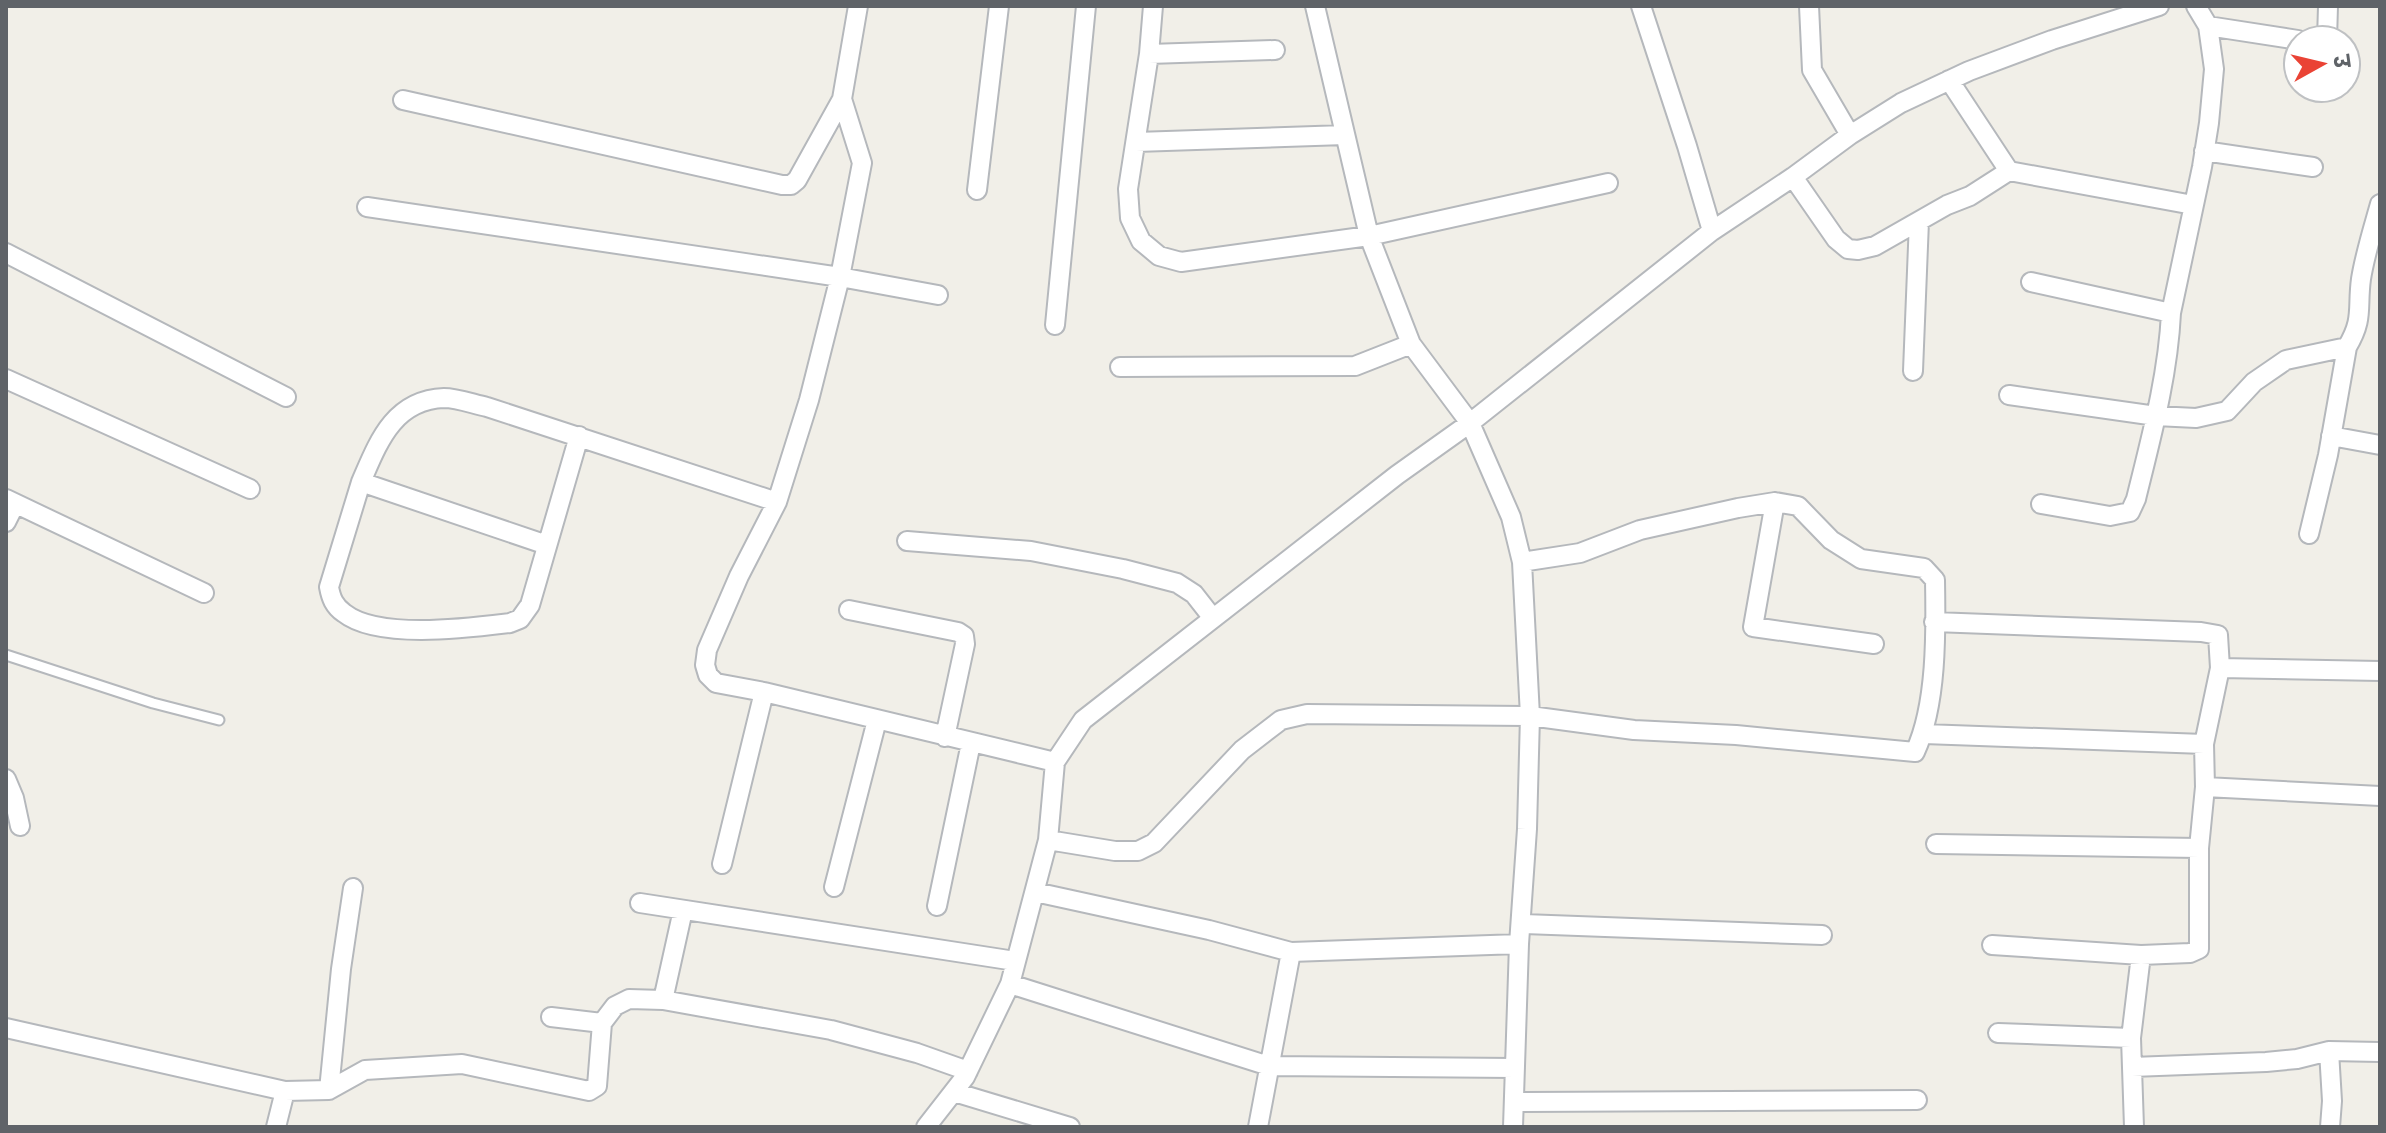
<svg xmlns="http://www.w3.org/2000/svg" width="2386" height="1133" font-family="Poppins,'Noto Sans Devanagari',sans-serif">
	<style>
		.lines { fill: none; stroke-linecap: round; stroke-linejoin: round }
		.service-casing { stroke: #b5b8bc; stroke-width: 13 }
		.minor-casing { stroke: #b5b8bc; stroke-width: 22 }
		.service { stroke: #fff; stroke-width: 9 }
		.minor { stroke: #fff; stroke-width: 18 }
	</style>
	<rect width="100%" height="100%" fill="#f1efe8"/>
	<g class="lines">
		<defs>
			<path id="service" d="M6 655 153 703 219 720"/>
			<path id="minor" d="M858 6 842 99 862 163 840 277 809 400 777 502 739 576 707 650 705 665 708 675 716 683 764 692 1055 762
				M1153 6 1149 54 1128 189 1130 218 1141 241 1159 256 1181 262 1369 236 1608 183
				M1315 6 1369 236 1411 344 1470 423 1511 517 1522 562 1530 716 1527 829 1519 944 1513 1127
				M1641 6 1687 146 1712 231
				M1809 6 1812 70 1850 135
				M2208 26 2298 40
				M2327 40 2328 6
				M1149 54 1275 50
				M403 100 782 185H791L797 180 842 99
				M1136 142 1345 135
				M2204 151 2313 167
				M2009 171 2193 205
				M1793 177 1836 239 1848 249 1858 250 1875 246 1947 205 1970 196 2009 171 1949 80
				M977 190 999 6
				M367 207 840 277 938 295
				M6 253 286 397
				M2031 282 2171 313
				M1055 325 1086 6
				M1120 367 1355 366 1411 344
				M1913 371 1919 221
				M6 379 250 489
				M2009 395 2156 416 2196 418 2227 411 2254 382 2286 360 2347 347C2364 319 2357 308 2361 279 2365 254 2373 229 2380 204
				M2331 436 2380 445
				M361 482 329 587C331 598 334 606 344 613 378 640 469 628 510 623L520 619 530 605 579 436
				M6 499 204 593
				M1775 502 1753 627 1874 644
				M2041 504 2110 516 2130 512 2136 499C2151 438 2168 376 2171 313L2202 167 2209 123 2214 69 2208 26 2196 6
				M6 522 15 504
				M2309 534 2328 455 2347 347
				M907 541 1031 551 1123 569 1177 583 1194 594 1212 617
				M547 545 361 482C378 443 393 400 444 398 457 398 473 404 487 407L777 502
				M849 610 958 632 964 636 965 644 945 737
				M1934 622 2201 632 2218 635 2220 668 2204 744 2205 787 2199 848V949L2190 953 2141 955 1992 945
				M2220 668 2380 671
				M1924 734 2204 744
				M6 779 14 798 20 826
				M2205 787 2380 796
				M1048 840 1115 851H1138L1154 843 1242 750 1281 720 1307 714 1530 716 1634 730 1736 735 1915 752C1937 705 1936 632 1935 580L1924 568 1861 559 1831 540 1798 506 1775 502 1738 508 1640 530 1580 553 1522 562
				M1936 844 2199 848
				M722 864 764 692
				M834 887 877 720
				M1035 892 1209 930 1291 952 1519 944
				M640 903 1015 961
				M937 906 971 743
				M1521 924 1822 935
				M1010 984 1269 1066 1515 1068
				M663 1000 683 910
				M551 1017 602 1023 615 1006 629 999 663 1000 831 1030 917 1053 968 1071
				M6 1028 285 1091
				M1998 1033 2131 1038
				M2329 1051 2332 1101 2330 1127
				M2132 1067 2266 1062 2297 1059 2329 1051 2380 1052
				M329 1090 341 969 353 888
				M954 1092 1070 1127
				M1514 1102 1917 1100
				M276 1127 285 1091 329 1090 365 1070 462 1064 589 1091 597 1086 602 1023
				M926 1127 965 1077 1010 984 1048 840 1055 762 1083 720 1397 475 1470 423 1712 231 1793 177 1850 135 1901 103 1969 71 2052 40 2159 6
				M1258 1127 1291 952
				M2134 1127 2131 1038 2141 955"/>
		</defs>
		<use href="#service" class="service-casing"/>
		<use href="#minor" class="minor-casing"/>
		<use href="#service" class="service"/>
		<use href="#minor" class="minor"/>
	</g>
	<rect width="2386" height="1133" fill="none" stroke="#5f6368" stroke-width="16"/>
	<g transform="translate(2322 64) rotate(82)"><circle r="38" fill="#ffffff" stroke="#bfc1c3" stroke-width="2"/>
	<path d="M0-6L14 30L0 20L-14 30Z" fill="#ea4335"/>
	<text y="-12" font-size="22" font-weight="bold" text-anchor="middle" fill="#5f6368">उ</text>
	</g>
</svg>
